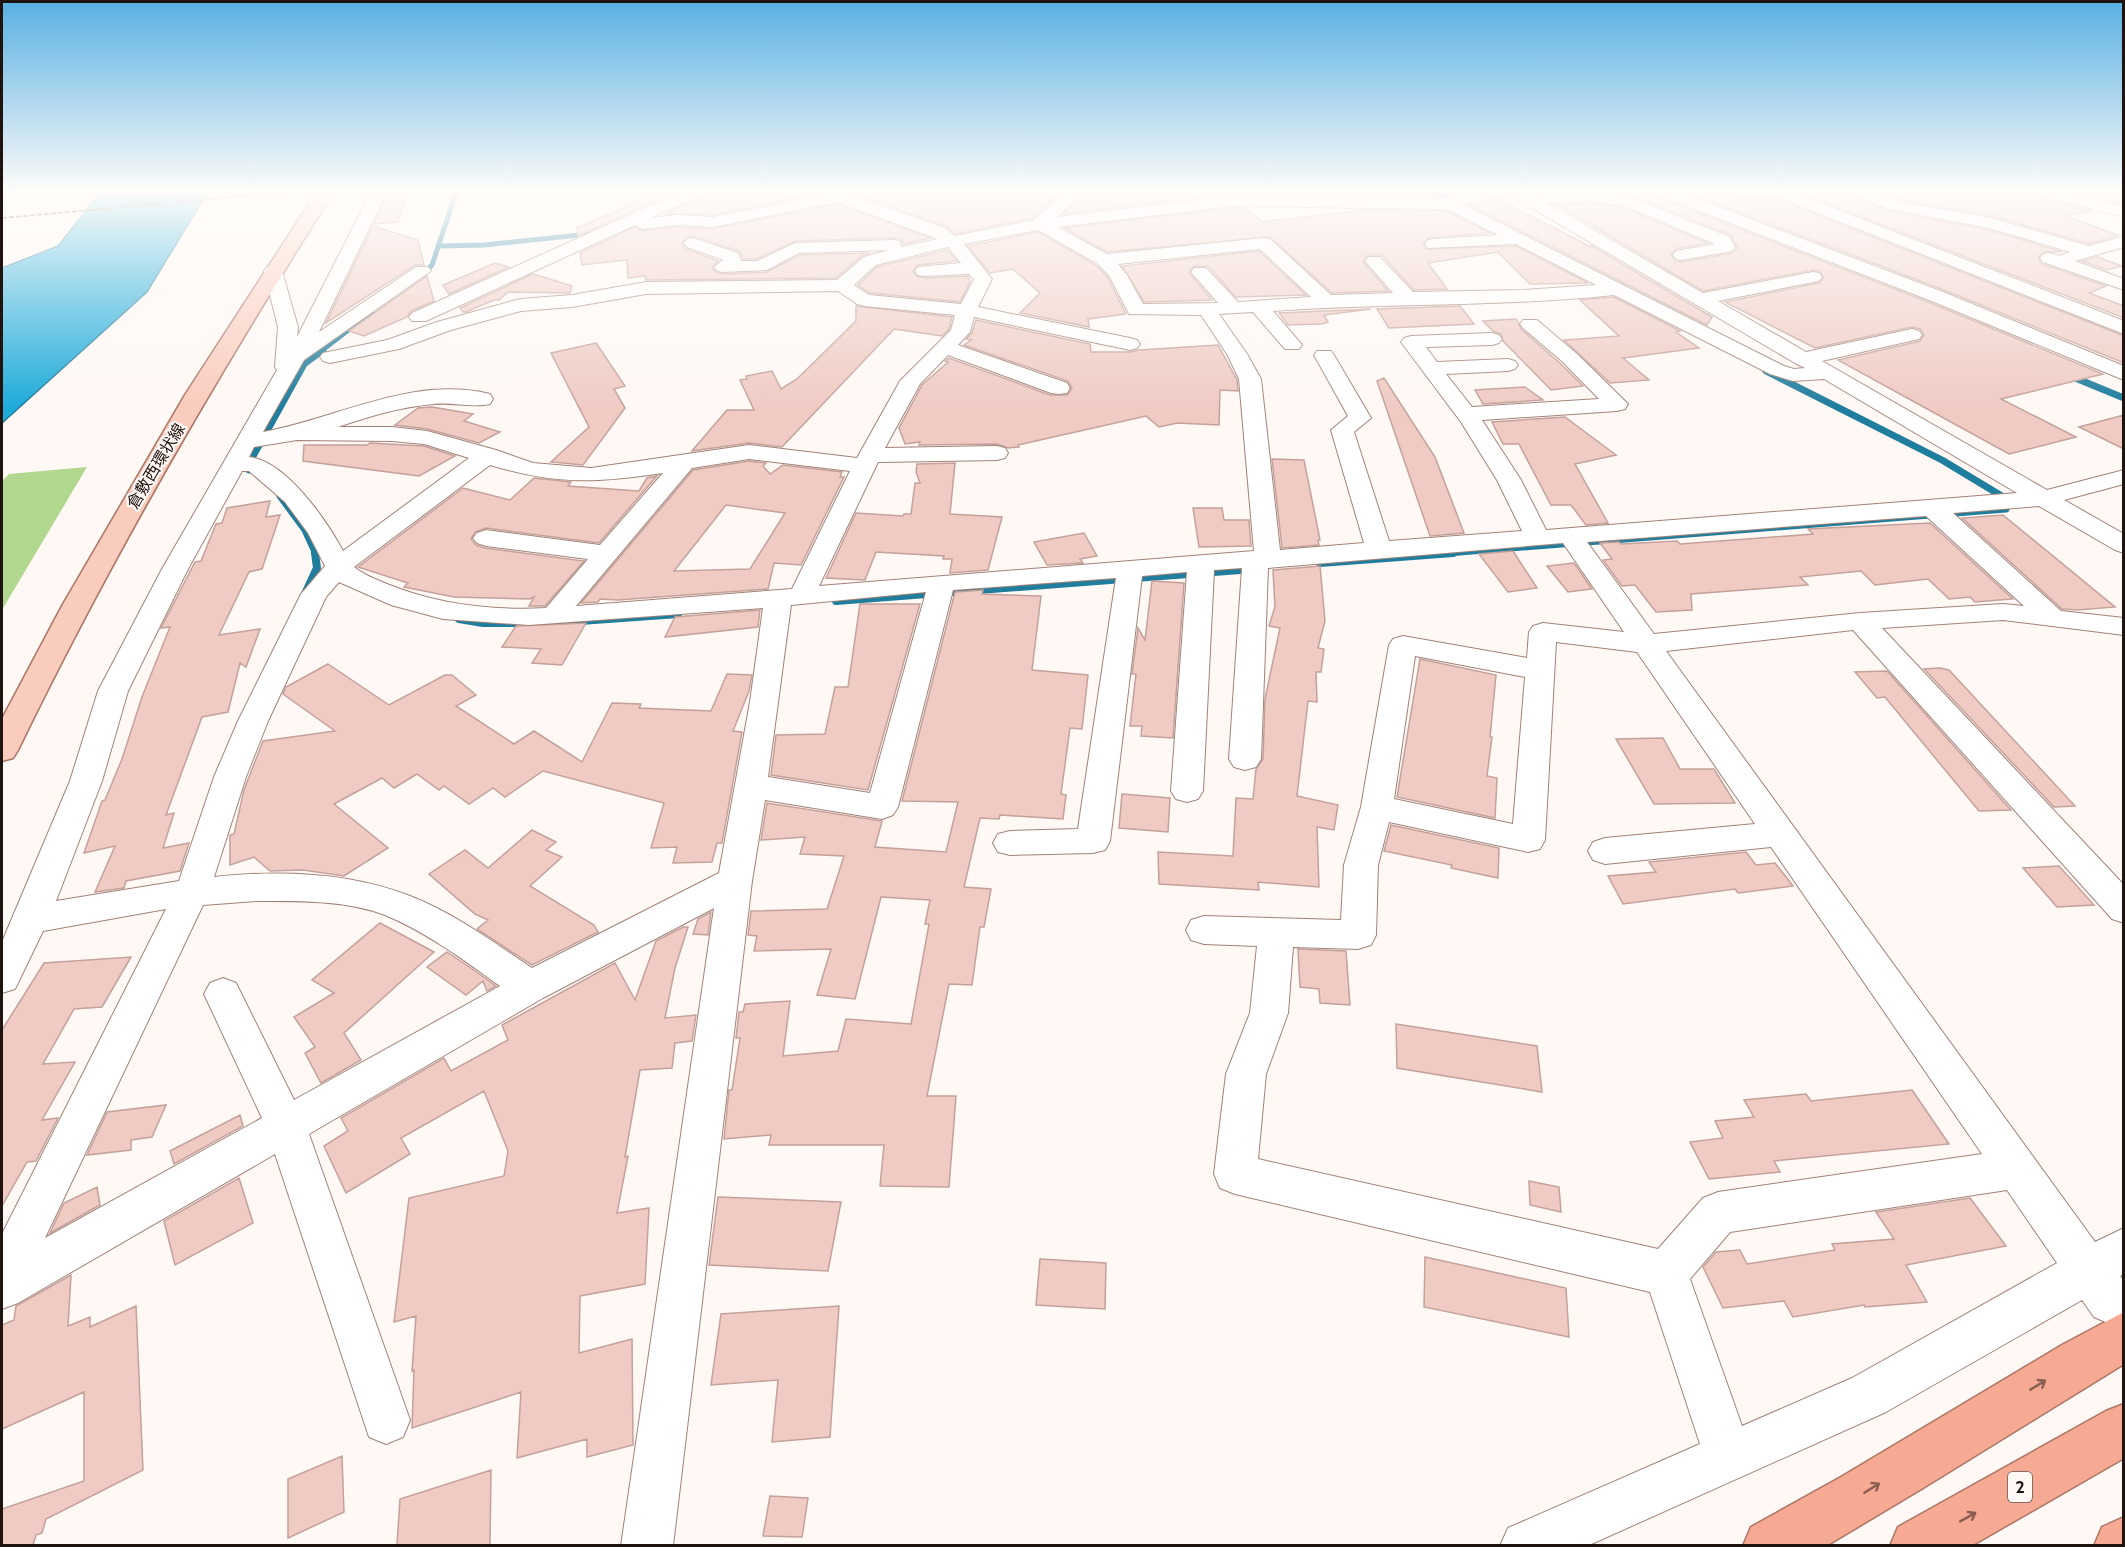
<svg xmlns="http://www.w3.org/2000/svg" width="2125" height="1547" font-family="Cabin,'Noto Sans JP',sans-serif">
	<style>
		.green { fill: #b1d88e }
		.water { fill: #1fabda; stroke: #1f7d9d; stroke-width: 1.5 }
		.lines { fill: none; stroke-linecap: round; stroke-linejoin: round }
		.stream-far2 { stroke: #1f7d9d; stroke-width: 5 }
		.stream-far1 { stroke: #1f7d9d; stroke-width: 7 }
		.stream { stroke: #1f7d9d; stroke-width: 8 }
		.building { fill: #efcbc4; stroke: #c4a19b; stroke-width: 1.5; fill-rule: evenodd }
		.minor-casing { stroke: #a28277; stroke-width: 2 }
		.major-casing { stroke: #ab7565; stroke-width: 3 }
		.highway-casing { stroke: #ab7565; stroke-width: 3 }
		.minor { fill: #fff; fill-rule: evenodd }
		.major { fill: #faccbe; fill-rule: evenodd }
		.highway { fill: #f7aa93; fill-rule: evenodd }
		.rail { stroke: #3e3330; stroke-width: 2; stroke-dasharray: 5 2; stroke-linecap: butt }
		.oneway { stroke: #8a5e51 }
		.labels { text-anchor: middle; dominant-baseline: central; stroke-width: 4.5; stroke-linejoin: round; paint-order: stroke }
		.far-street-label { font-size: 16px; fill: #1e130f; stroke: #fff8f5 }
		.shield { fill: #fff8f5; stroke: #625854; stroke-width: 1.5 }
		.shield-label { font-size: 18px; font-weight: bold; fill: #1e130f }
	</style>
	<rect width="100%" height="100%" fill="#fff8f5"/>
	<path class="green" d="M87 467 2 610V481L9 474Z"/>
	<path class="water" d="M102 190H209L147 292 2 423V268L58 246Z"/>
	<g class="lines">
		<path class="stream-far2" d="M1400 190 1446 195
			M621 230 651 226
			M438 246 484 245 589 234
			M422 276 432 265 457 190
			M321 351 372 312"/>
		<path class="stream-far1" d="M1766 371 1942 460 2005 498
			M2068 375 2124 398
			M249 470 253 456 304 364 323 350
			M280 496 305 530 316 554
			M1434 554 2006 509"/>
		<path class="stream" d="M1320 563 1453 553
			M305 594 317 568 315 553
			M836 601 1253 569
			M459 619 483 623H514
			M552 623 678 614"/>
	</g>
	<path class="building" d="M642 190H679L578 236 577 228 644 199Z
		M709 190H809L814 195 713 215 665 214 706 195Z
		M842 190H1063L1033 218 956 234 946 226Z
		M1087 190H1221L1226 194 1063 214Z
		M1603 190H1649L1652 195 1928 302 2103 374 2001 399 2076 437 2009 454 1838 360 1920 341 1924 335 1920 329 1912 327 1815 348 1725 302 1819 283 1824 277 1819 271 1813 270 1703 291 1557 205 1592 203 1621 207 1707 243 1676 249 1671 255 1676 261 1682 262 1732 253 1737 248 1731 235 1627 194Z
		M1681 190H1728L1733 196 1740 198 1779 200 2124 336V363L1944 290Z
		M1827 190H1844L1847 195 1889 211 1988 230 2063 252H2043L2038 258 2042 264 2106 286 2089 293 2124 306V318L1804 195Z
		M1904 190H2027L2030 195 2091 211 2065 216 2118 235 2089 244 1992 216 1900 200 1886 194Z
		M2067 190H2124V204H2122Z
		M408 193 398 222 374 224 387 195Z
		M1498 199 1593 248 1590 245 1712 317 1707 325 1469 205Z
		M837 204 930 238 903 244 902 239 894 238 795 241 756 259H743L739 251 694 236 687 237 682 243 686 249 718 261 712 268 717 273 723 274 767 272 800 255 870 253 863 255 836 278 646 280 645 276 628 278 627 260 582 265 580 253 635 227 643 231 677 227 713 229Z
		M1232 208H1246L1262 222 1364 210 1446 211 1490 233 1428 238 1423 244 1426 249 1516 246 1588 283 1530 284 1498 252 1428 263 1447 289 1414 290 1382 255H1368L1363 262 1388 291 1332 293 1270 237 1107 252 1065 228Z
		M373 226 418 240 424 265H415L326 323Z
		M1038 232 1097 266 1108 278 1126 314 1088 319 1089 327 1020 313 1040 293 1013 269 990 273 968 246Z
		M947 250 957 261 918 265 913 271 916 276 924 278 968 276 970 282 960 302 870 293 858 285 877 267Z
		M1259 251 1306 295 1236 297 1208 266H1194L1189 273 1212 300 1144 302 1122 266Z
		M2097 257 2122 266 2107 270 2082 261Z
		M495 263 509 267 449 294 443 285Z
		M533 274 572 286 570 293 508 292 499 300H494L466 312H463L460 308Z
		M427 276 434 301 411 311 407 317 364 336 349 331Z
		M1614 297 1680 331 1676 332 1699 348 1623 358 1649 380 1610 383 1564 340 1619 336 1580 300Z
		M856 306 952 317 949 329 942 336 894 329 782 447 749 443 692 451 727 410H754L740 380 747 379 746 376 772 371 781 389 797 379 856 321Z
		M1460 306 1474 324 1389 328 1377 309Z
		M1371 309 1324 315 1328 322 1322 324 1288 325 1279 313Z
		M1516 319 1522 330 1561 364 1583 386 1551 390 1503 341 1501 334 1493 331 1483 321Z
		M976 320 1090 344 1091 352H1131L1139 350 1218 345 1237 380 1238 391 1220 390 1219 425 1177 423 1159 427 1146 416 1018 445 1019 447 1008 448 997 444 919 445 920 442 905 444 899 428 922 385 948 362 945 361 949 358 1050 395H1067L1072 389 1068 381 964 345 971 340 966 339 972 333Z
		M596 343 625 386 614 389 625 408 583 465 551 462 589 427 551 353Z
		M1384 378 1435 457 1464 533 1430 536 1377 381Z
		M1525 387 1543 400 1483 404 1475 390Z
		M432 407 473 414 464 421 500 432 479 443 427 429 395 425 418 408Z
		M2124 415V449L2079 427Z
		M1565 417 1616 455 1575 464 1608 523 1586 525 1571 505H1551L1519 444H1503L1492 422Z
		M370 443 424 446 455 456 419 476 303 461 304 445H367Z
		M1272 459 1304 460 1320 540H1318L1319 545 1282 548Z
		M749 461 766 463 763 466 770 474 783 465 842 472 840 477H844L801 565 774 563 768 589 618 600 600 599 598 602 581 603 693 470ZM726 505 785 513 750 569 674 571Z
		M955 463 950 514 1002 517 988 570 950 573 952 559H943L944 556 876 552 865 580 826 578 856 513 903 516 904 514H911L915 483H920L916 472 917 464Z
		M657 476 599 543 486 528 475 532 471 539 476 545 485 548 584 561 545 606H529L534 597 530 599 454 597 404 587 408 583 358 567 463 488 510 500 534 478 571 482 568 486 639 491 647 478Z
		M270 501 266 517 280 515 262 569 249 572 219 635 260 629 246 667 240 663 228 712 202 717 166 815 174 813 163 848 189 843 180 871 126 881 124 888 95 892 115 846 84 853 102 801 105 800 122 759 142 697 170 627 161 628 195 562 201 561 216 524 222 523 227 508Z
		M1193 508H1222L1224 520H1249L1251 546 1199 547Z
		M2003 515 2115 607 2077 610 2062 609 1962 518Z
		M1930 523 2013 599 1975 602 1970 597 1949 599 1928 579 1875 585 1861 571 1800 577 1808 585 1691 594 1692 610 1656 612 1635 585 1622 586 1603 560 1612 559 1600 543 1619 542 1621 544 1677 541 1680 544 1813 534 1808 529Z
		M1084 533 1097 556 1080 559 1083 563 1047 565 1034 542Z
		M1513 551 1537 588 1508 592 1479 554Z
		M1574 563 1592 589 1568 592 1547 566Z
		M1320 566 1325 621 1318 648 1324 649 1321 672H1316L1317 702 1308 701 1297 796 1338 805 1334 830 1317 827 1319 887 1258 882 1259 890 1159 884 1158 852 1233 856 1236 798 1253 799 1256 769 1263 759 1265 699 1280 628 1269 626 1275 607 1273 570Z
		M1152 581 1184 583 1173 738 1141 736 1142 726H1130L1136 674H1132L1138 628 1145 640Z
		M983 590 982 594 1041 596 1032 670 1088 675 1082 729 1070 728 1061 794 1066 795 1063 819 1000 815 999 819 980 818 964 887 991 889 984 927H980L972 985 949 984 927 1096H956L949 1187 880 1186 884 1145H769L771 1135 724 1139 729 1090H732L740 1038H736L739 1012H743L745 1004 790 1001 783 1056 838 1051 846 1019 911 1024 929 924H925L930 900 881 897 855 999 817 995 831 949 754 951 757 936 748 935 751 911 827 909 844 856 800 854 805 837 761 840 767 803 882 821 875 847 946 852 958 802 902 801 955 592Z
		M860 604H920L868 790 771 775 776 735 825 734 835 687H848Z
		M760 610 758 627 665 637 675 617Z
		M586 623 562 665 532 663 541 649 502 647 516 626Z
		M1420 659 1496 675 1490 737H1492L1487 776 1497 778 1495 818 1397 797Z
		M328 664 389 705 445 675H452L476 695 456 706 514 744 534 731 582 762 612 703 641 704 639 708 711 711 727 674 752 675 749 691 733 731 742 732 722 843H717L712 862 673 863 677 847 651 848 664 803 543 771 505 797 493 788 469 804 444 786 439 790 417 774 394 788 382 778 334 804 388 848 344 876 303 870 270 871 254 857 230 865V835L234 834 244 790 263 741 335 731 283 694 286 687Z
		M1940 668 1949 670 2075 806 2054 807 1924 669Z
		M1887 671 2011 810 1979 811 1885 697 1877 698 1855 672Z
		M1663 738 1680 769H1714L1735 803 1654 804 1616 739Z
		M1122 794 1170 798 1168 832 1119 828Z
		M1391 825 1499 848 1498 878 1451 868 1452 865 1384 851Z
		M532 830 556 842 546 850 562 857 530 886 594 925 598 932 532 965 477 929 488 920 475 914 429 874 465 850 488 868Z
		M1746 852 1756 865 1775 863 1793 886 1738 893 1735 889 1623 904 1608 876 1656 872 1649 862Z
		M2059 866 2094 905 2057 907 2023 868Z
		M711 912 708 935 693 934 698 919Z
		M380 923 434 952 344 1033 361 1060 321 1083 305 1053 315 1047 294 1017 334 993 312 980Z
		M683 927H688L675 968 665 1018 696 1015 692 1041 675 1043 672 1068 640 1070 625 1157 628 1156 617 1213 649 1208 645 1284 580 1296 579 1353 632 1339 633 1445 587 1457V1439L517 1458 521 1392 412 1428 414 1370 412 1371 416 1316 394 1322 409 1198 504 1176 508 1151 484 1091 401 1138 410 1154 346 1193 324 1146 348 1131 341 1118 444 1058 451 1071 508 1040 502 1025 615 963 635 1000 656 941Z
		M1298 949 1346 951 1350 1005 1320 1003 1319 989 1300 987Z
		M447 952 471 968 496 986 487 991 483 981 466 995 427 967Z
		M131 957 102 1007 74 1009 43 1064 75 1062 42 1120 58 1118 36 1161 27 1162 2 1206V1030L44 963Z
		M1396 1024 1537 1046 1542 1092 1397 1068Z
		M1912 1090 1949 1144 1774 1161 1780 1172 1709 1179 1690 1142 1723 1138 1715 1121 1754 1117 1744 1100 1806 1094 1811 1101Z
		M166 1105 152 1137 131 1140V1150L87 1155 107 1112Z
		M240 1115 243 1126 174 1164 170 1151Z
		M239 1178 253 1223 175 1265 164 1221Z
		M1529 1181 1559 1187 1561 1212 1530 1205Z
		M97 1187 100 1205 50 1233 64 1203Z
		M718 1197 841 1202 828 1271 709 1265Z
		M1970 1198 2006 1246 1906 1265 1927 1302 1865 1307 1864 1305 1793 1317 1784 1301 1723 1308 1703 1267 1716 1252 1740 1250 1747 1264 1835 1250 1832 1244 1894 1239 1876 1212Z
		M1425 1257 1566 1288 1569 1337 1424 1307Z
		M1040 1259 1106 1263 1105 1309 1036 1305Z
		M71 1275 68 1326 90 1317V1327L136 1306 143 1470 46 1519 42 1533 36 1535 33 1545H2V1509L84 1481V1392L2 1429V1325L14 1320 16 1306Z
		M839 1306 830 1437 772 1442 778 1380 711 1385 721 1314Z
		M342 1456 344 1512 288 1538V1479Z
		M491 1470 490 1545H397L400 1499Z
		M770 1496 808 1498 802 1537 763 1536Z"/>
	<g class="lines">
		<defs>
			<path id="minor" d="M685 190H707L705 193 651 218 677 215 713 217 820 196 811 190 848 193 850 195 945 228 955 236 1034 220 1067 190H1085L1057 217 1232 196 1446 199C1459 189 1517 186 1531 194L1592 191 1626 196 1730 237 1735 247 1732 251 1682 260 1676 259 1673 255 1676 251 1715 244 1622 205 1592 201 1547 203 1703 293 1813 272 1819 273 1822 277 1819 281 1718 301 1806 352 1912 329 1919 331 1922 335 1919 339 1822 361 2047 490 2124 470V484L2064 500 2124 534V553L2115 550 2039 506 1953 513 2061 611 2124 618V635L2003 620 1882 628 2124 885V923L2112 919 1853 630 1666 651 2095 1242 2124 1228V1274L2120 1276 2124 1281V1318L2110 1324 2094 1317 2082 1300 1886 1412 1587 1546H1500L1508 1528 1700 1444 1650 1292 1235 1194 1220 1188 1214 1174 1226 1074 1250 1013 1257 946 1204 944 1191 940 1186 930 1191 920 1204 916 1341 920 1344 865 1361 807 1389 645 1393 639 1403 636 1527 658 1529 632 1533 626 1543 623 1624 632 1563 543 1268 568 1261 759 1256 767 1245 770 1234 767 1229 759 1242 568 1214 570 1203 791 1198 799 1187 802 1176 799 1171 791 1187 572 1142 576 1110 841 1105 850 1093 853 1010 855 998 852 993 843 998 834 1010 831 1078 829 1116 578 953 590 898 807 893 815 882 819 765 800 752 881 673 1546H621L714 908 543 998 309 1134 410 1420 403 1437 386 1444 369 1437 275 1154 18 1303 2 1309V1234L166 909 43 931 15 989 2 993V942L70 781 98 691 162 569 277 370 275 367 278 327 264 271 267 267H279L282 271 298 327 297 337 369 196 377 191 385 196 319 332 416 267H428L431 271 304 360 263 432C337 419 411 375 490 394L493 399 490 404C471 408 452 402 434 404 400 407 370 416 338 427H392L427 431 496 450 533 463 591 468 749 445 857 458 900 381 951 330 955 315 864 306 857 304 838 291 646 294 572 307 521 311 451 330 399 349 330 363 323 361 320 357 323 353 387 340 437 322 520 299 572 295 646 282 837 280 864 257 889 250 799 253 767 270 723 272 717 271 714 267 723 260 687 247 684 243 687 239 693 238 738 253 741 261H757L795 243 894 240 900 241 901 247 938 239 837 202 713 227 677 225 643 229 635 225 426 321H412L409 317 412 313ZM1510 195 1795 363 1805 368 1794 369 1784 366 1462 204ZM1232 206 1447 209 1498 235 1434 239 1428 240 1425 244 1428 248 1516 244 1596 285 1524 290 1413 292 1380 257H1368L1365 261 1393 293 1331 295 1270 239 1264 238 1107 254 1058 227ZM1038 230 1098 264 1110 277 1129 314 1201 315 1227 354 1239 379 1254 551 819 586 878 462 997 460 1005 458 1008 453 1005 448 997 446 885 448 920 384 948 355 1051 393 1059 394 1067 393 1070 388 1067 383 958 345 970 332 974 317 1130 350 1137 348 1140 344 1137 340 1130 338 978 307 992 279 964 244ZM948 247 961 263 918 267 915 271 918 275 924 276 969 274 974 279 961 304 869 295 854 285 876 265ZM1260 249 1311 297 1238 302 1206 268H1194L1191 272 1218 303 1143 304 1127 275 1118 264ZM1614 295 1770 374 1793 381 1824 379 2017 493 1546 530 1521 480 1482 420 1617 411 1625 409 1628 404 1577 354 1537 320H1523L1520 324 1523 328 1563 362 1599 399 1472 407 1446 374 1508 371 1515 369 1518 365 1515 361 1508 359 1437 362 1426 347 1492 345 1499 343 1502 339 1499 335 1492 333 1411 336 1404 338 1401 342 1461 422 1497 480 1522 531 1389 541 1354 432 1371 418 1334 355 1331 351H1317L1314 355 1348 416 1331 430 1364 543 1280 550 1261 379 1247 354 1219 314 1253 312 1285 349H1299L1302 345 1273 311C1386 303 1501 307 1614 295ZM297 440 392 441 424 444 469 458 343 551C327 521 286 461 249 457L254 447ZM749 459 850 471 792 589 576 606 692 468ZM490 465C556 485 596 483 663 473L600 545 486 530 477 533 473 538 477 543 486 546 588 559 546 608C492 611 436 604 387 584 375 579 364 575 354 567ZM242 471H249L285 502 308 533 325 566 301 594 238 721 214 777 179 881 56 901 102 781 128 691 188 569ZM1926 516 2024 606 2003 604 1860 613 1654 634 1587 542ZM339 582 391 605 443 619 529 625 763 608 750 702 719 873 532 968C493 942 454 913 410 896 349 872 278 870 214 877L246 777 268 721 326 597ZM926 592 870 793 768 777 791 605ZM1556 642 1637 652 1755 824 1605 838 1593 842 1588 851 1593 860 1605 864 1771 847 1982 1154 1718 1192 1703 1198 1658 1249 1258 1159 1266 1074 1288 1013 1293 947 1358 949 1371 945 1376 935 1378 865 1389 822 1528 852 1540 849 1545 840ZM1415 656 1525 677 1513 824 1394 799ZM257 901C298 901 346 900 385 915 426 932 464 960 500 986L294 1100 236 983 223 978 210 983 204 994 262 1118 45 1238 203 905ZM2007 1190 2057 1263 1852 1378 1742 1426 1690 1279 1730 1232Z
				M1651 190H1674L1943 292 2124 366V380L1929 300 1653 193Z
				M1786 190 2124 321V334L1780 198C1766 195 1740 201 1730 191Z
				M1846 190H1869L1899 202 1991 218 2089 246 2124 236V247L2075 261 2124 279V290L2043 262 2040 258 2043 254 2049 253 2060 256 2070 252 1989 228 1889 209 1848 193Z
				M2029 190H2057L2124 207V217L2031 193Z"/>
			<path id="major" d="M318 190H335C219 372 112 556 18 750L13 758 2 761V719L62 606 185 395Z"/>
			<path id="highway" d="M2124 1312V1364L1923 1488 1826 1546H1743L1751 1527 1841 1477 2062 1345Z
				M2124 1404V1458L1971 1546H1890L1898 1527 2106 1411Z
				M2124 1517V1546H2094L2102 1527Z"/>
		</defs>
		<use href="#minor" class="minor-casing"/>
		<use href="#major" class="major-casing"/>
		<use href="#highway" class="highway-casing"/>
		<use href="#minor" class="minor"/>
		<use href="#major" class="major"/>
		<use href="#highway" class="highway"/>
		<path class="rail" d="M2 218 309 190"/>
	</g>
	<defs><path id="oneway-shaft" d="M-6 0H5M1.5-3L5.5 0L1.5 3" fill="none" stroke-width="1.6" stroke-linecap="round" stroke-linejoin="round" transform="scale(1.5)"/></defs>
	<g class="oneway">
		<use href="#oneway-shaft" transform="translate(2038 1385) rotate(-31)"/>
		<use href="#oneway-shaft" transform="translate(1872 1488) rotate(-32)"/>
		<use href="#oneway-shaft" transform="translate(1968 1517) rotate(-29)"/>
	</g>
	<linearGradient id="sky" x2="0" y2="1"><stop stop-color="#57b0e2"/><stop offset="0.47" stop-color="#fffcfa"/><stop offset="1" stop-color="#fffcfa" stop-opacity="0"/></linearGradient>
	<rect width="2125" height="407" fill="url(#sky)"/>
	<g class="labels">
		<g class="far-street-label">
			<text transform="translate(156 466) rotate(-59)">倉敷西環状線</text>
		</g>
		<rect class="shield" x="2008" y="1472" width="24" height="30" rx="4.5"/>
		<g class="shield-label">
			<text x="2020" y="1487">2</text>
		</g>
	</g>
	<rect width="2125" height="1547" fill="none" stroke="#1e130f" stroke-width="6"/>
</svg>
